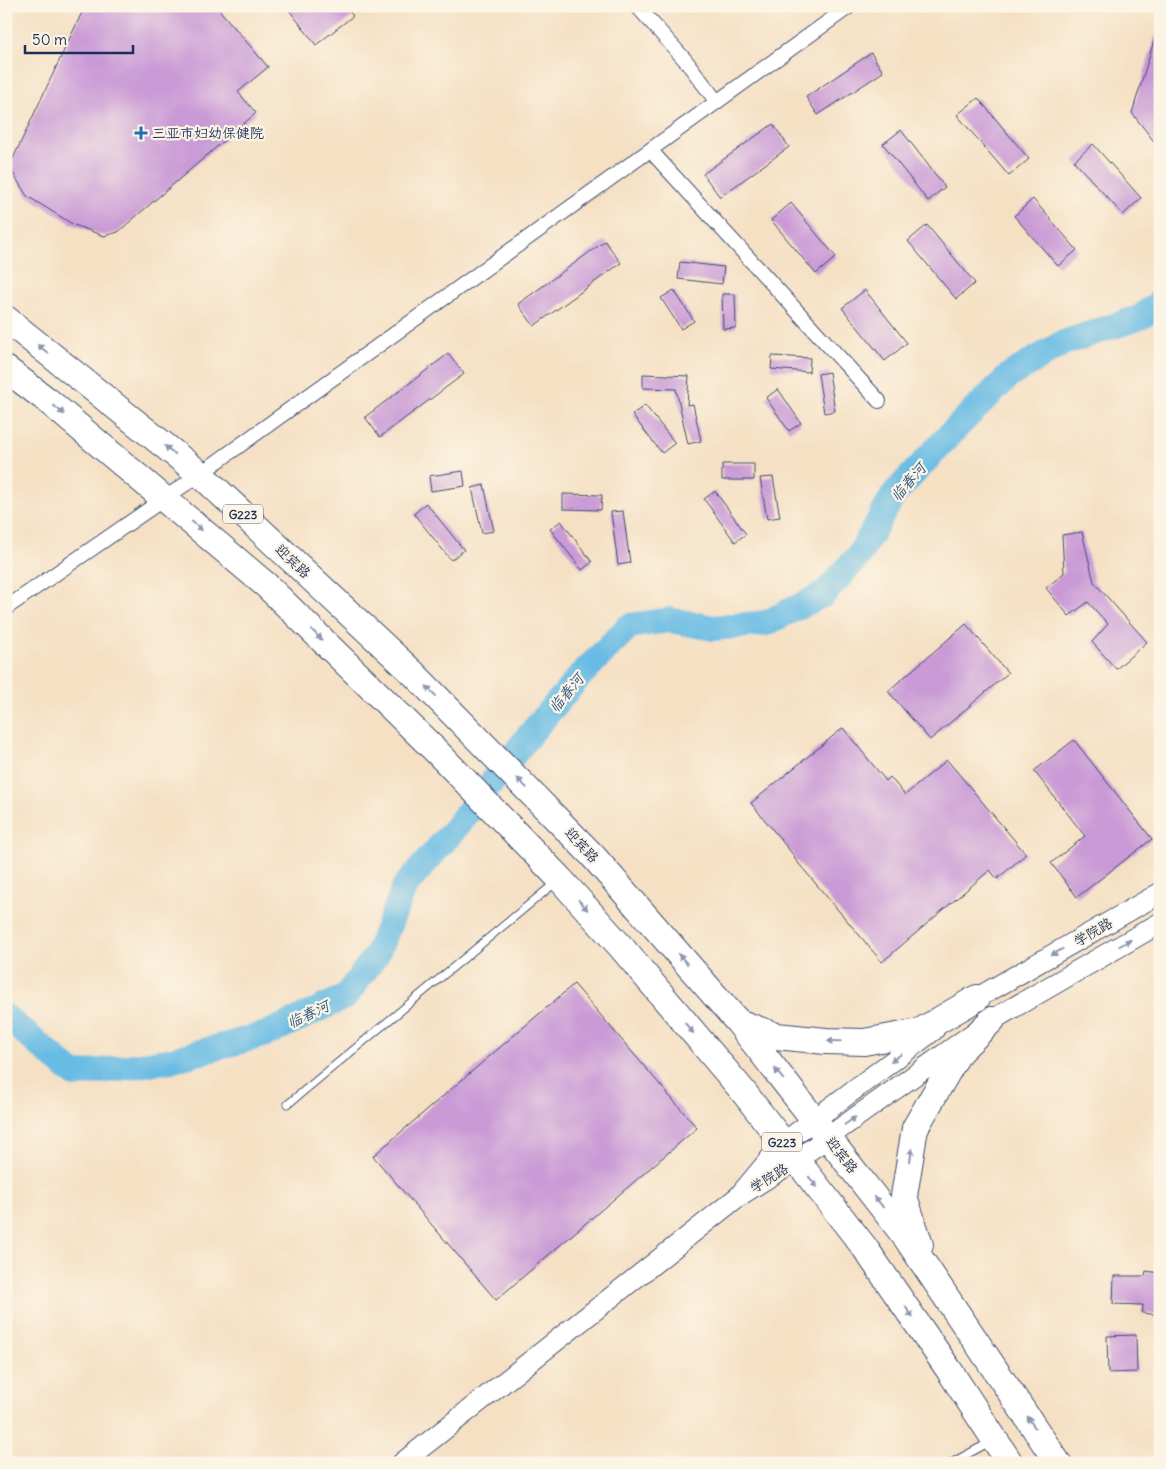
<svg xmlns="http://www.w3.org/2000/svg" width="1166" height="1469" font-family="Delius,'LXGW WenKai TC',sans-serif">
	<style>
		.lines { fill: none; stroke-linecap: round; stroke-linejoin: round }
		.river { stroke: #68bbe4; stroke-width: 26 }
		.building { fill: #c99ad6 }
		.lane-casing { stroke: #3c4a6d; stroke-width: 9 }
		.street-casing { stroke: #3c4a6d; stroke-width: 16 }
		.secondary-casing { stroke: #3c4a6d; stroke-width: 22 }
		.highway-casing { stroke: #3c4a6d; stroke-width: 28 }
		.lane { stroke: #fff; stroke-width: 7 }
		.street { stroke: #fff; stroke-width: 14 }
		.secondary { stroke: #fff; stroke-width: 20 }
		.highway { stroke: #fff; stroke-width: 26 }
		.oneway { fill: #8d97ae }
		.poi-dot { fill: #1f6fb2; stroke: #fcf5e5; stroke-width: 2 }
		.labels { text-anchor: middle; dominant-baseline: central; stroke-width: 4.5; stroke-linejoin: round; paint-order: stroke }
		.shield { fill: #fcf5e5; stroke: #5e6a86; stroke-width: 1 }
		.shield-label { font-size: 12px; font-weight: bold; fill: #1b2f5e }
		.poi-label { font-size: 14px; fill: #1b2f5e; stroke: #fcf5e5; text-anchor: start }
		.street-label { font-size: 14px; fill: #1b2f5e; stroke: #fcf5e5 }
		.water-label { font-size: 15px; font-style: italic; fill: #325986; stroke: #fcf5e5 }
	</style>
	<rect width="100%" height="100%" fill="#fcf5e5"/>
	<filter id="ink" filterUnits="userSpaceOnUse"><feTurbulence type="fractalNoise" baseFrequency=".02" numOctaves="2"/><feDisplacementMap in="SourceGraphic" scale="10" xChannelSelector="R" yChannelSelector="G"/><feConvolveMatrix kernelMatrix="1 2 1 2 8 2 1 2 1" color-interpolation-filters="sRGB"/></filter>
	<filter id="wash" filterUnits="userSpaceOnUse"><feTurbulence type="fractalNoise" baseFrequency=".0096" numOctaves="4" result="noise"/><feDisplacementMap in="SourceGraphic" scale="20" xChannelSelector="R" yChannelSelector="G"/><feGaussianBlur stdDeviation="1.12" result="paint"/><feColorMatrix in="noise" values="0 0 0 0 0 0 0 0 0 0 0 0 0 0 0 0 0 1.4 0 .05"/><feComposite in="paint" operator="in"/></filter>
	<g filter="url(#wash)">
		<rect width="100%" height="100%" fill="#f5e0c4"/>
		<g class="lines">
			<path class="river" d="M6 1017 75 1075 172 1060 266 1034 345 997 377 954 405 886 453 831 531 733 580 676 629 626 670 620 713 628 766 623 824 594 859 555 895 493 956 428 1010 375 1063 343 1141 317 1160 302"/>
		</g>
		<g id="blocks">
			<path class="building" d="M85 6H216L268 67 238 92 256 113 118 232 104 236 74 225 27 196 9 167Z
				M286 6H345L353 16 316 45Z
				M1157 31 1160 32V149L1132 113Z
				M871 53 883 72 818 115 806 97Z
				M978 98 1029 159 1009 176 957 115Z
				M773 124 789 147 720 197 703 174Z
				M901 130 945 187 928 201 883 144Z
				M1093 144 1141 198 1123 215 1074 161Z
				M1033 199 1077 250 1058 266 1014 216Z
				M791 203 836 257 816 274 771 220Z
				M927 225 975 283 956 299 908 241Z
				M605 241 621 263 534 326 518 304Z
				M680 262 724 267 722 284 678 279Z
				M674 290 694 321 681 329 661 298Z
				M865 290 907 343 885 361 842 308Z
				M722 294H735L736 328 723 329Z
				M448 354 464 374 380 437 365 417Z
				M772 356 810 358 809 372 771 369Z
				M829 372 835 411 824 413 818 374Z
				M643 374 689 376 687 405 693 404 701 441 688 444 676 389 643 388Z
				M778 389 801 423 789 431 766 398Z
				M645 405 675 443 662 453 632 415Z
				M722 464H754V480H722Z
				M463 471 465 486 431 491 429 476Z
				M773 477 780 517 767 519 760 478Z
				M484 485 494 531 482 533 472 488Z
				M715 491 746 534 735 542 704 499Z
				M563 494 602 495 601 510 563 509Z
				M426 503 464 550 451 560 414 514Z
				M623 511 630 563 618 565 611 512Z
				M561 521 592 562 582 570 550 529Z
				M1082 532 1094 582 1147 642 1116 669 1092 642 1108 624 1088 602 1069 616 1046 588 1064 573 1062 535Z
				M966 624 1008 673 930 740 888 691Z
				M843 728 886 781 890 777 905 795 947 760 1026 854 997 879 990 870 882 962 794 858 795 857 751 803Z
				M1074 740 1152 839 1077 897 1051 863 1085 836 1034 771Z
				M574 984 697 1128 496 1300 373 1156Z
				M1146 1271 1160 1273V1315L1142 1313 1143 1305 1113 1304 1114 1276H1145Z
				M1136 1335 1137 1372 1108 1373 1107 1336Z"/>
		</g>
	</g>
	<g filter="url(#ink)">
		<use href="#blocks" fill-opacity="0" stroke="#3c4a6d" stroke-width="1"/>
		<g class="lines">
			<defs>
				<path id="lane" d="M288 1104 555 883
					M951 1463 990 1442"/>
				<path id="street" d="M637 6 686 61 717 102
					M650 150 879 401
					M6 608 200 474 850 6"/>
				<path id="secondary" d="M966 1007 977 998 1160 893
					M934 1030 783 1143 739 1196 796 1160 992 1020 1160 923
					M402 1463 739 1196"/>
				<path id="highway" d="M6 319 200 474 414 674 592 855 738 1022 907 1239 1058 1463
					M6 369 47 400 266 585 437 752 560 879 622 948 742 1090 865 1248 949 1370 1010 1463
					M738 1022 776 1036 826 1041 864 1042 919 1032 977 998
					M920 1245 904 1196 915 1128 959 1052 992 1020"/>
			</defs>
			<use href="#lane" class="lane-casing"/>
			<use href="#street" class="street-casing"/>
			<use href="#secondary" class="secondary-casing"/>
			<use href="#highway" class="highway-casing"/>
			<use href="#lane" class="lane"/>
			<use href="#street" class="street"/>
			<use href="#secondary" class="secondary"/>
			<use href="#highway" class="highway"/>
		</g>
		<defs><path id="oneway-solid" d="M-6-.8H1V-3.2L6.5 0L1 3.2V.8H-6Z" transform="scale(1.25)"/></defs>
		<g class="oneway">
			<use href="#oneway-solid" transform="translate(43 349) rotate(-141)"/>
			<use href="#oneway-solid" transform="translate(59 410) rotate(40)"/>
			<use href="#oneway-solid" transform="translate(170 450) rotate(-142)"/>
			<use href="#oneway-solid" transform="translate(197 526) rotate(41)"/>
			<use href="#oneway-solid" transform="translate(317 635) rotate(44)"/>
			<use href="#oneway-solid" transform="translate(431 691) rotate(-135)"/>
			<use href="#oneway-solid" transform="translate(522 783) rotate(-134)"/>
			<use href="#oneway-solid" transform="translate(583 905) rotate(48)"/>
			<use href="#oneway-solid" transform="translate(1125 943) rotate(-30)"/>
			<use href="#oneway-solid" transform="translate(1057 952) rotate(150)"/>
			<use href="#oneway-solid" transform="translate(683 959) rotate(-131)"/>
			<use href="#oneway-solid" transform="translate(689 1028) rotate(50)"/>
			<use href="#oneway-solid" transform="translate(834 1041) rotate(-178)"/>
			<use href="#oneway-solid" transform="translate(896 1058) rotate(143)"/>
			<use href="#oneway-solid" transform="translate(779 1074) rotate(-128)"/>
			<use href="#oneway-solid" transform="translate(850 1121) rotate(-35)"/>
			<use href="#oneway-solid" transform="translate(911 1155) rotate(-81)"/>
			<use href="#oneway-solid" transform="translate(813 1182) rotate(52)"/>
			<use href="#oneway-solid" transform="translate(879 1202) rotate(-128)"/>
			<use href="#oneway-solid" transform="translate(909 1312) rotate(56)"/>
			<use href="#oneway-solid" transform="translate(1031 1422) rotate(-124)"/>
		</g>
	</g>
	<path class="poi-dot" d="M138.5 125.5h5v5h5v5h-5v5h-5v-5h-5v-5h5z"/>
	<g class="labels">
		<g class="shield">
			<rect x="223" y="504.5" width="40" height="19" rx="4"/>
			<rect x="762" y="1132.5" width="40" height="19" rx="4"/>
		</g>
		<g class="shield-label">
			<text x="243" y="514">G223</text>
			<text x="782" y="1142">G223</text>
		</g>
		<g class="poi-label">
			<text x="152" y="133">三亚市妇幼保健院</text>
		</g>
		<g class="street-label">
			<text transform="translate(293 561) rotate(43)">迎宾路</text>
			<text transform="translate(582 845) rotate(47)">迎宾路</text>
			<text transform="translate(1093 932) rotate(-30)">学院路</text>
			<text transform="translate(842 1155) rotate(52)">迎宾路</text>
			<text transform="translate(769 1178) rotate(-32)">学院路</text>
		</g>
		<g class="water-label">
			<text transform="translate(908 482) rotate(-49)">临春河</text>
			<text transform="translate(566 693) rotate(-50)">临春河</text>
			<text transform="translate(308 1014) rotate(-25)">临春河</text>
		</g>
	</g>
	<rect width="1166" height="1469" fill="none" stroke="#fcf5e5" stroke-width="25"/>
	<path d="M25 45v8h108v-8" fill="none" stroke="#1b2f5e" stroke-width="2.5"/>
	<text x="32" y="45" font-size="15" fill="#1b2f5e" stroke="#fcf5e5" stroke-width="4" paint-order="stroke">50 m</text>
</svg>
